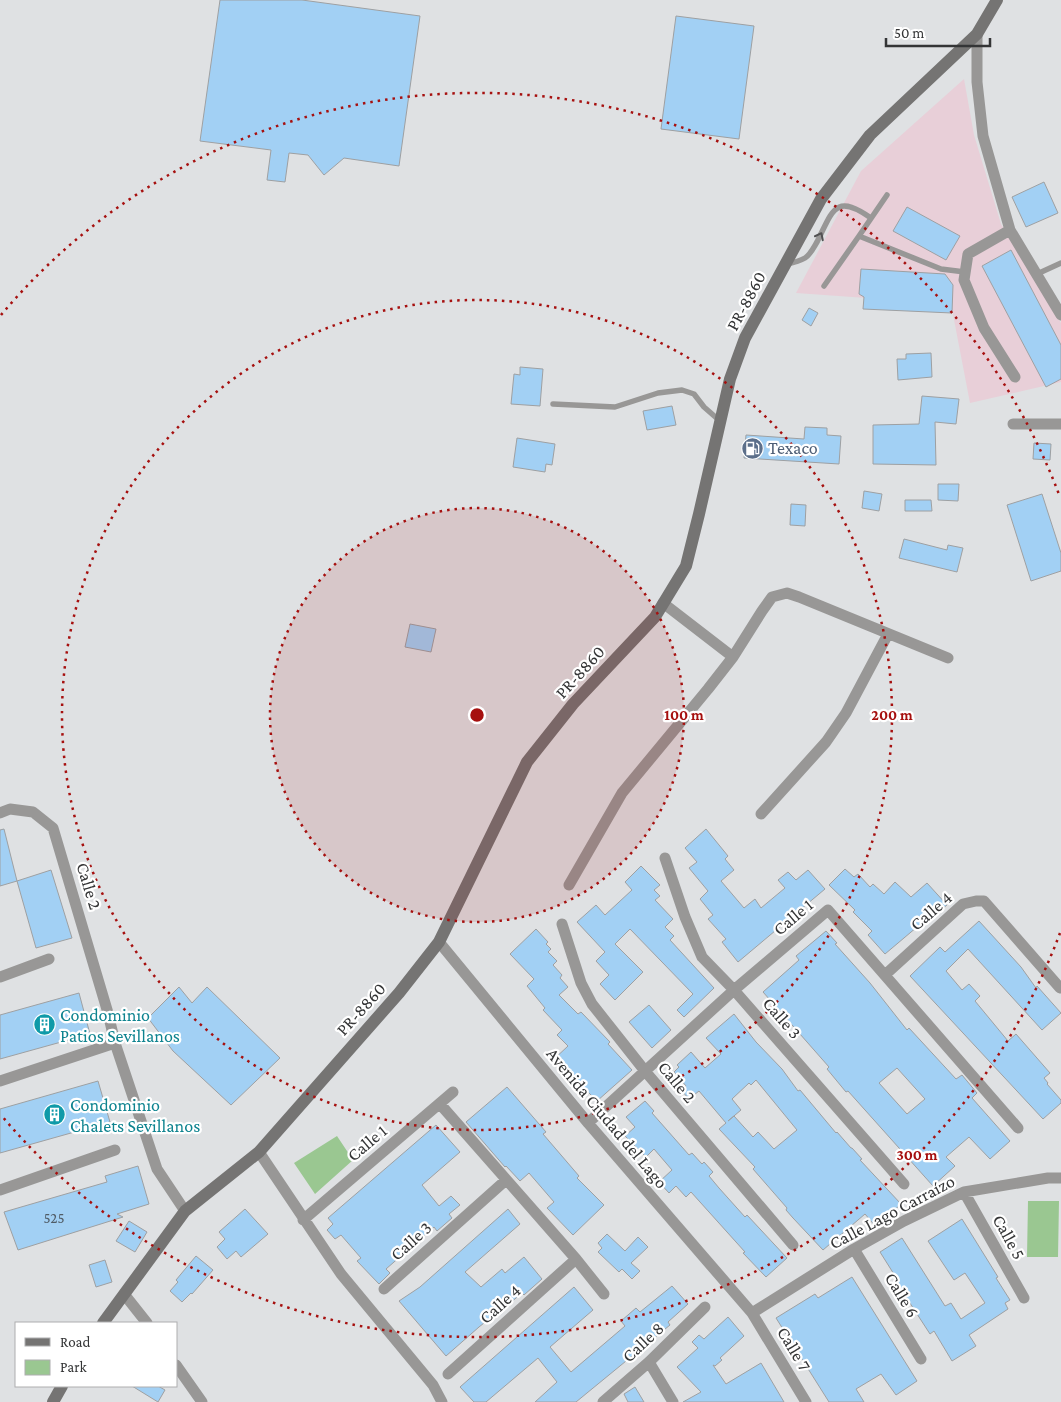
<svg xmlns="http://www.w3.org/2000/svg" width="1061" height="1402" font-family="'Crimson Pro',serif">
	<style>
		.commercial { fill: #e8cfd8 }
		.green { fill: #9ac791 }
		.building { fill: #a2d0f4; stroke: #9ea0a2; fill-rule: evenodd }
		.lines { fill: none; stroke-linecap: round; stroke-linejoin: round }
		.lane { stroke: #989796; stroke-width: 5.5 }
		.street { stroke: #989796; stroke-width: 11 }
		.secondary { stroke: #757473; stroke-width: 12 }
		.oneway { stroke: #525253 }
		.ring { fill: none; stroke: #a6100f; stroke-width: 2.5; stroke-dasharray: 2.5 5 }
		.labels { text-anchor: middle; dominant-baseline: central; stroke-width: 4.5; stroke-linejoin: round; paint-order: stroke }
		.number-label { font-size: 15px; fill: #505c66 }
		.street-label { font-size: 18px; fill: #343536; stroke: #fff }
		.service-label { font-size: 18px; fill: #4e5e75; stroke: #fff; text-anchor: start }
		.culture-label { font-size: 18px; fill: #0d838f; stroke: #fff; text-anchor: start }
		.centre { fill: #a6100f; stroke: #fff; stroke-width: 2.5 }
		.ring-label { font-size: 15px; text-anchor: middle; font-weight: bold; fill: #a6100f; stroke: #fff; stroke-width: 4.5; stroke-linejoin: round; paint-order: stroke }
	</style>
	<rect width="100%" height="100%" fill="#dfe1e3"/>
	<path class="commercial" d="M964 79 974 135 1001 224 1061 323V382L970 403 951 304 796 293 861 171Z"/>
	<path class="green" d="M337 1136 353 1160 315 1194 294 1163Z
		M1028 1201H1059L1058 1257H1027Z"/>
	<path class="building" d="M220 0H302L420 16 399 166 344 158 324 175 308 155 289 153 285 182 267 180 271 150 200 141Z
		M676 16 754 26 739 139 661 129Z
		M1044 182 1058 213 1026 227 1012 197Z
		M907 207 960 236 946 260 893 231Z
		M1011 250 1061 345V379L1046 387 982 266Z
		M861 269 945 274 953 285 952 313 863 309 864 297 859 294Z
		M809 308 818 313 811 326 802 320Z
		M931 353 932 377 898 380 897 359H906V354Z
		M520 367 543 369 540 406 511 404 514 374 520 375Z
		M922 396 959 399 956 424 935 422 936 465 873 464V425L919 424Z
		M672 406 676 425 647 430 643 411Z
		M805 427 827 428V435L841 436 839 464 744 458 746 435 804 439Z
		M517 438 555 444 552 465 546 464 545 472 513 467Z
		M1034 443 1051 444 1050 460 1033 459Z
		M938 484H959L958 501 938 500Z
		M864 491 882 494 879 511 862 508Z
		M1042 494 1061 553V571L1031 581 1007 505Z
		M905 500H931L932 511H905Z
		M791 504 806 505 805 526 790 525Z
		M904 539 947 550 948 545 963 548 957 572 899 558Z
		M410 624 436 629 431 652 405 647Z
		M4 829 17 881 0 886V830Z
		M706 829 728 856 725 859 734 870 721 881 744 908 755 899 761 908 785 888 778 880 788 872 796 880 808 870 825 889 738 962 722 942 726 939 708 919 713 915 700 899 708 891 689 868 697 862 685 848Z
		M641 866 660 885 654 890 660 896 655 900 673 919 665 927 674 936 670 940 714 988 684 1017 677 1010 693 994 630 929 615 944 643 972 615 1000 600 984 609 975 596 961 605 952 577 922 596 905 605 915 632 890 625 882Z
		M845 869 854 877 858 874 870 887 873 884 884 894 895 882 911 897 927 883 947 905 918 928 917 927 885 954 868 935 872 931 853 912 855 910 829 885Z
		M51 870 72 938 36 948 17 881Z
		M979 921 1021 967 1036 988 1037 986 1061 1013 1042 1030 968 949 946 971 962 990 969 984 980 996 975 1001 1008 1041 1016 1034 1050 1073 1044 1078 1048 1083 1047 1084 1061 1100V1103L1043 1119 910 976 940 947 945 952Z
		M536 929 548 942 546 944 551 949 548 952 557 961 553 965 562 975 560 978 568 987 559 995 578 1014 581 1012 610 1042 608 1044 632 1070 597 1101 580 1084 578 1087 553 1060 568 1046 557 1035 562 1030 543 1010 545 1008 527 986 534 979 510 954Z
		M826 931 837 943 835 944 870 983 907 1030 909 1028 956 1079 962 1075 977 1093 972 1098 1010 1141 990 1159 969 1137 946 1157 955 1166 933 1186 848 1091 846 1092 827 1069 829 1067 763 992 799 960 796 956ZM897 1068 925 1099 907 1114 879 1083Z
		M179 987 192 1003 207 987 280 1058 231 1105 173 1051 148 1018Z
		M79 993 90 1034 0 1059V1015Z
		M649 1005 671 1030 652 1048 629 1022Z
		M734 1014 756 1042 782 1069 798 1091 800 1090 836 1133 837 1132 851 1148H852L862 1159 860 1160 901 1204 876 1227 865 1214 823 1250 793 1218 786 1210 787 1208 753 1169 755 1167 719 1129 726 1123 699 1091 689 1099 681 1090 686 1086 674 1072 679 1067 677 1065 691 1052 705 1068 721 1054 706 1038ZM756 1080 797 1130 774 1149 758 1132 753 1137 734 1116 728 1121 741 1110 732 1099 749 1083 751 1085Z
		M98 1081 110 1122 0 1153V1109Z
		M507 1087 546 1132 543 1134 579 1176 577 1178 604 1205 573 1235 547 1208 554 1202 529 1173 520 1181 506 1166 505 1167 466 1122Z
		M645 1101 654 1111 652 1113 689 1155 692 1153 702 1164 704 1162 713 1172 709 1176 719 1188 745 1217 747 1215 787 1258 766 1277 743 1253 745 1252 691 1192 686 1197 676 1186 669 1193 659 1182 672 1170 654 1149 646 1157 625 1136 635 1127 626 1117Z
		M436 1125 460 1152 422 1185 439 1206 451 1196 460 1205 449 1214 452 1218 437 1231 434 1227 386 1269 390 1273 379 1284 357 1261 361 1258 341 1235 335 1239 327 1230 333 1224 328 1218Z
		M138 1166 149 1204 117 1214 123 1217 18 1250 4 1212 107 1182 105 1176Z
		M245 1209 268 1234 241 1257 236 1251 227 1259 217 1247 225 1239 219 1232Z
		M508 1209 520 1224 465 1272 481 1287 502 1269 505 1273 524 1257 542 1279 524 1295 522 1293 490 1320 489 1319 479 1327 446 1356 399 1301 420 1287Z
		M962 1219 998 1277 996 1278 1010 1300 1005 1303 1008 1309 969 1335 976 1346 952 1361 934 1331 930 1334 895 1280 897 1279 880 1252 902 1238 945 1306 951 1303 961 1319 985 1303 965 1273 954 1280 928 1241Z
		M129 1221 147 1232 135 1252 116 1241Z
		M607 1234 625 1251 638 1237 648 1247 631 1263 640 1271 632 1279 622 1269 619 1272 598 1252 602 1248 598 1243Z
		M196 1256 213 1270 192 1294 191 1293 182 1302 170 1291 178 1282 176 1280Z
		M105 1260 112 1282 96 1287 89 1265Z
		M852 1277 917 1381 896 1395 881 1374 856 1389 864 1402H829L776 1318 815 1294 818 1298Z
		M672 1286 688 1304 668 1322 670 1325 576 1402H535L557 1382 538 1358 486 1402H474L460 1387 574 1287 593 1310 550 1347 571 1372 625 1326 621 1321 636 1308 640 1312Z
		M728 1317 744 1336 720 1358 722 1360 715 1366 713 1365 726 1384 761 1363 784 1402H683L701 1392 677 1367 698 1348 692 1342 699 1335 704 1339Z
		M132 1386H158L165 1390 158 1402Z
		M635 1387 644 1402H628L624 1394Z"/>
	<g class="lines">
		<path class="lane" d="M859 236 887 195
			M787 264C792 263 800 261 805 258 810 255 814 247 817 242 833 210 835 193 871 218
			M1037 274 1061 263
			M824 286 859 236 941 269 965 272
			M553 404 615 407 658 393 682 390 694 394 704 407 720 421"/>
		<path class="street" d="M977 34V82L983 136 1010 230 1061 315
			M1010 230 968 254 964 280 984 328 1015 377
			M1013 424H1061
			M663 603 733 657
			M0 813 10 809 33 812 53 828 108 1013 115 1043 157 1169 185 1211
			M761 814 826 742 846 713 888 634
			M665 858 685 917 702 957 734 990 904 1184
			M569 885 622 793 708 689 733 657 762 611 772 597 787 593 799 597 948 658
			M562 924 581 983 592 1004 645 1071 793 1245
			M439 942 588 1123 752 1313 806 1402
			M886 974 963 904 976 901H984L1060 988
			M0 977 49 959
			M0 1081 115 1043
			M440 1104 576 1259 604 1294
			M588 1123 734 990 828 910 1018 1128
			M259 1152 341 1274 433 1385 442 1402
			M0 1190 115 1150
			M964 1192 1024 1298
			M303 1220 453 1092
			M854 1249 921 1359
			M384 1289 506 1180
			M124 1294 147 1323
			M752 1313 854 1249 904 1221 964 1192 1048 1178H1061
			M649 1362 673 1402
			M176 1365 202 1402
			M448 1374 576 1259
			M603 1402 649 1362 705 1307"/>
		<path class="secondary" d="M103 1323 185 1211 259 1152 399 993 439 942 527 762 573 704 655 617 686 566 699 514 730 379 745 338 821 199 870 135 977 34 997 0
			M53 1402 62 1386"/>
	</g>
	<defs><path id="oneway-chevron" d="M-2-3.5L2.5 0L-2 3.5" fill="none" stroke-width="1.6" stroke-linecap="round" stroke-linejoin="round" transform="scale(1.25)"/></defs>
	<use class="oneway" href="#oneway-chevron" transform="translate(820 236) rotate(-63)"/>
	<circle cx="477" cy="715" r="207" fill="#a6100f" fill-opacity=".12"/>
	<g class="ring">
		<circle cx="477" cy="715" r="207"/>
		<circle cx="477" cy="715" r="415"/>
		<path d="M1060 933A622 622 0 0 1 1 1115M1 315A622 622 0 0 1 1060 497"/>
	</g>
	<defs>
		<symbol id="fuel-disc" viewBox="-11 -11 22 22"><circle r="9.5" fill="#5c6f8a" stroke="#fff"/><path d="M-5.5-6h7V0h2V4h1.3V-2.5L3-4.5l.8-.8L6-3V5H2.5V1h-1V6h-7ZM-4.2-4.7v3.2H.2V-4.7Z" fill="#fff"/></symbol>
		<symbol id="building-disc" viewBox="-11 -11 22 22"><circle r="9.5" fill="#0f9aa8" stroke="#fff"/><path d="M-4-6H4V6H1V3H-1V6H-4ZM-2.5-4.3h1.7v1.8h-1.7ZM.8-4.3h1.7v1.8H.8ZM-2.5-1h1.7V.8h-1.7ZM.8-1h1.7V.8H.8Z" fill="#fff"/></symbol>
	</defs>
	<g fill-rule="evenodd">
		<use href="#fuel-disc" x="740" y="436" width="25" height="25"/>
		<use href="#building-disc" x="32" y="1012" width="25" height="25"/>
		<use href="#building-disc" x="42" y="1102" width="25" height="25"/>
	</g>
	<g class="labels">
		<g class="number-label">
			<text x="54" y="1218">525</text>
		</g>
		<g class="street-label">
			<text transform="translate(746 301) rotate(-62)">PR-8860</text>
			<text transform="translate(580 672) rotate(-48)">PR-8860</text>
			<text transform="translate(89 886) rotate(73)">Calle 2</text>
			<text transform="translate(931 911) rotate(-41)">Calle 4</text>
			<text transform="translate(793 917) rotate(-40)">Calle 1</text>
			<text transform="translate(361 1009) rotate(-48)">PR-8860</text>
			<text transform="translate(782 1018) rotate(49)">Calle 3</text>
			<text transform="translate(677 1082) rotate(50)">Calle 2</text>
			<text transform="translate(607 1118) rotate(50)">Avenida Ciudad del Lago</text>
			<text transform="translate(367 1143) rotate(-40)">Calle 1</text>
			<text transform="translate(892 1212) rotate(-28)">Calle Lago Carraízo</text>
			<text transform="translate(1009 1237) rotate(61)">Calle 5</text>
			<text transform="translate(411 1241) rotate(-42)">Calle 3</text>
			<text transform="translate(902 1295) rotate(59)">Calle 6</text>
			<text transform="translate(500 1304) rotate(-42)">Calle 4</text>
			<text transform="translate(643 1342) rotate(-43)">Calle 8</text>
			<text transform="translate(794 1349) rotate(59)">Calle 7</text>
		</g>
		<g class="service-label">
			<text x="768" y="448">Texaco</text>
		</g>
		<g class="culture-label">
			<text x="60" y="1015">Condominio<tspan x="60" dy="21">Patios Sevillanos</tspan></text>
			<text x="70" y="1105">Condominio<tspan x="70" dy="21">Chalets Sevillanos</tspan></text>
		</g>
	</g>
	<circle cx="477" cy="715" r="8" class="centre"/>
	<g class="ring-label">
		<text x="684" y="720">100 m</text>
		<text x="892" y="720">200 m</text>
		<text x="917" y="1160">300 m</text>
	</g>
	<rect x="15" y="1322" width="162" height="65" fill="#ffffff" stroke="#aeaeaf"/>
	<rect x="25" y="1338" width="25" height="8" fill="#757473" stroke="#aeaeaf"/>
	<text x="60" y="1347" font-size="15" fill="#343536">Road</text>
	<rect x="25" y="1360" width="25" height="15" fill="#9ac791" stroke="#aeaeaf"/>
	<text x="60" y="1372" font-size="15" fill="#343536">Park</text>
	<path d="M886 38v8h104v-8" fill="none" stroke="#343536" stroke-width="2.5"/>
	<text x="894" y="38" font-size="15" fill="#343536" stroke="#ffffff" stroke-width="4" paint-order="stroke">50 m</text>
</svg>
